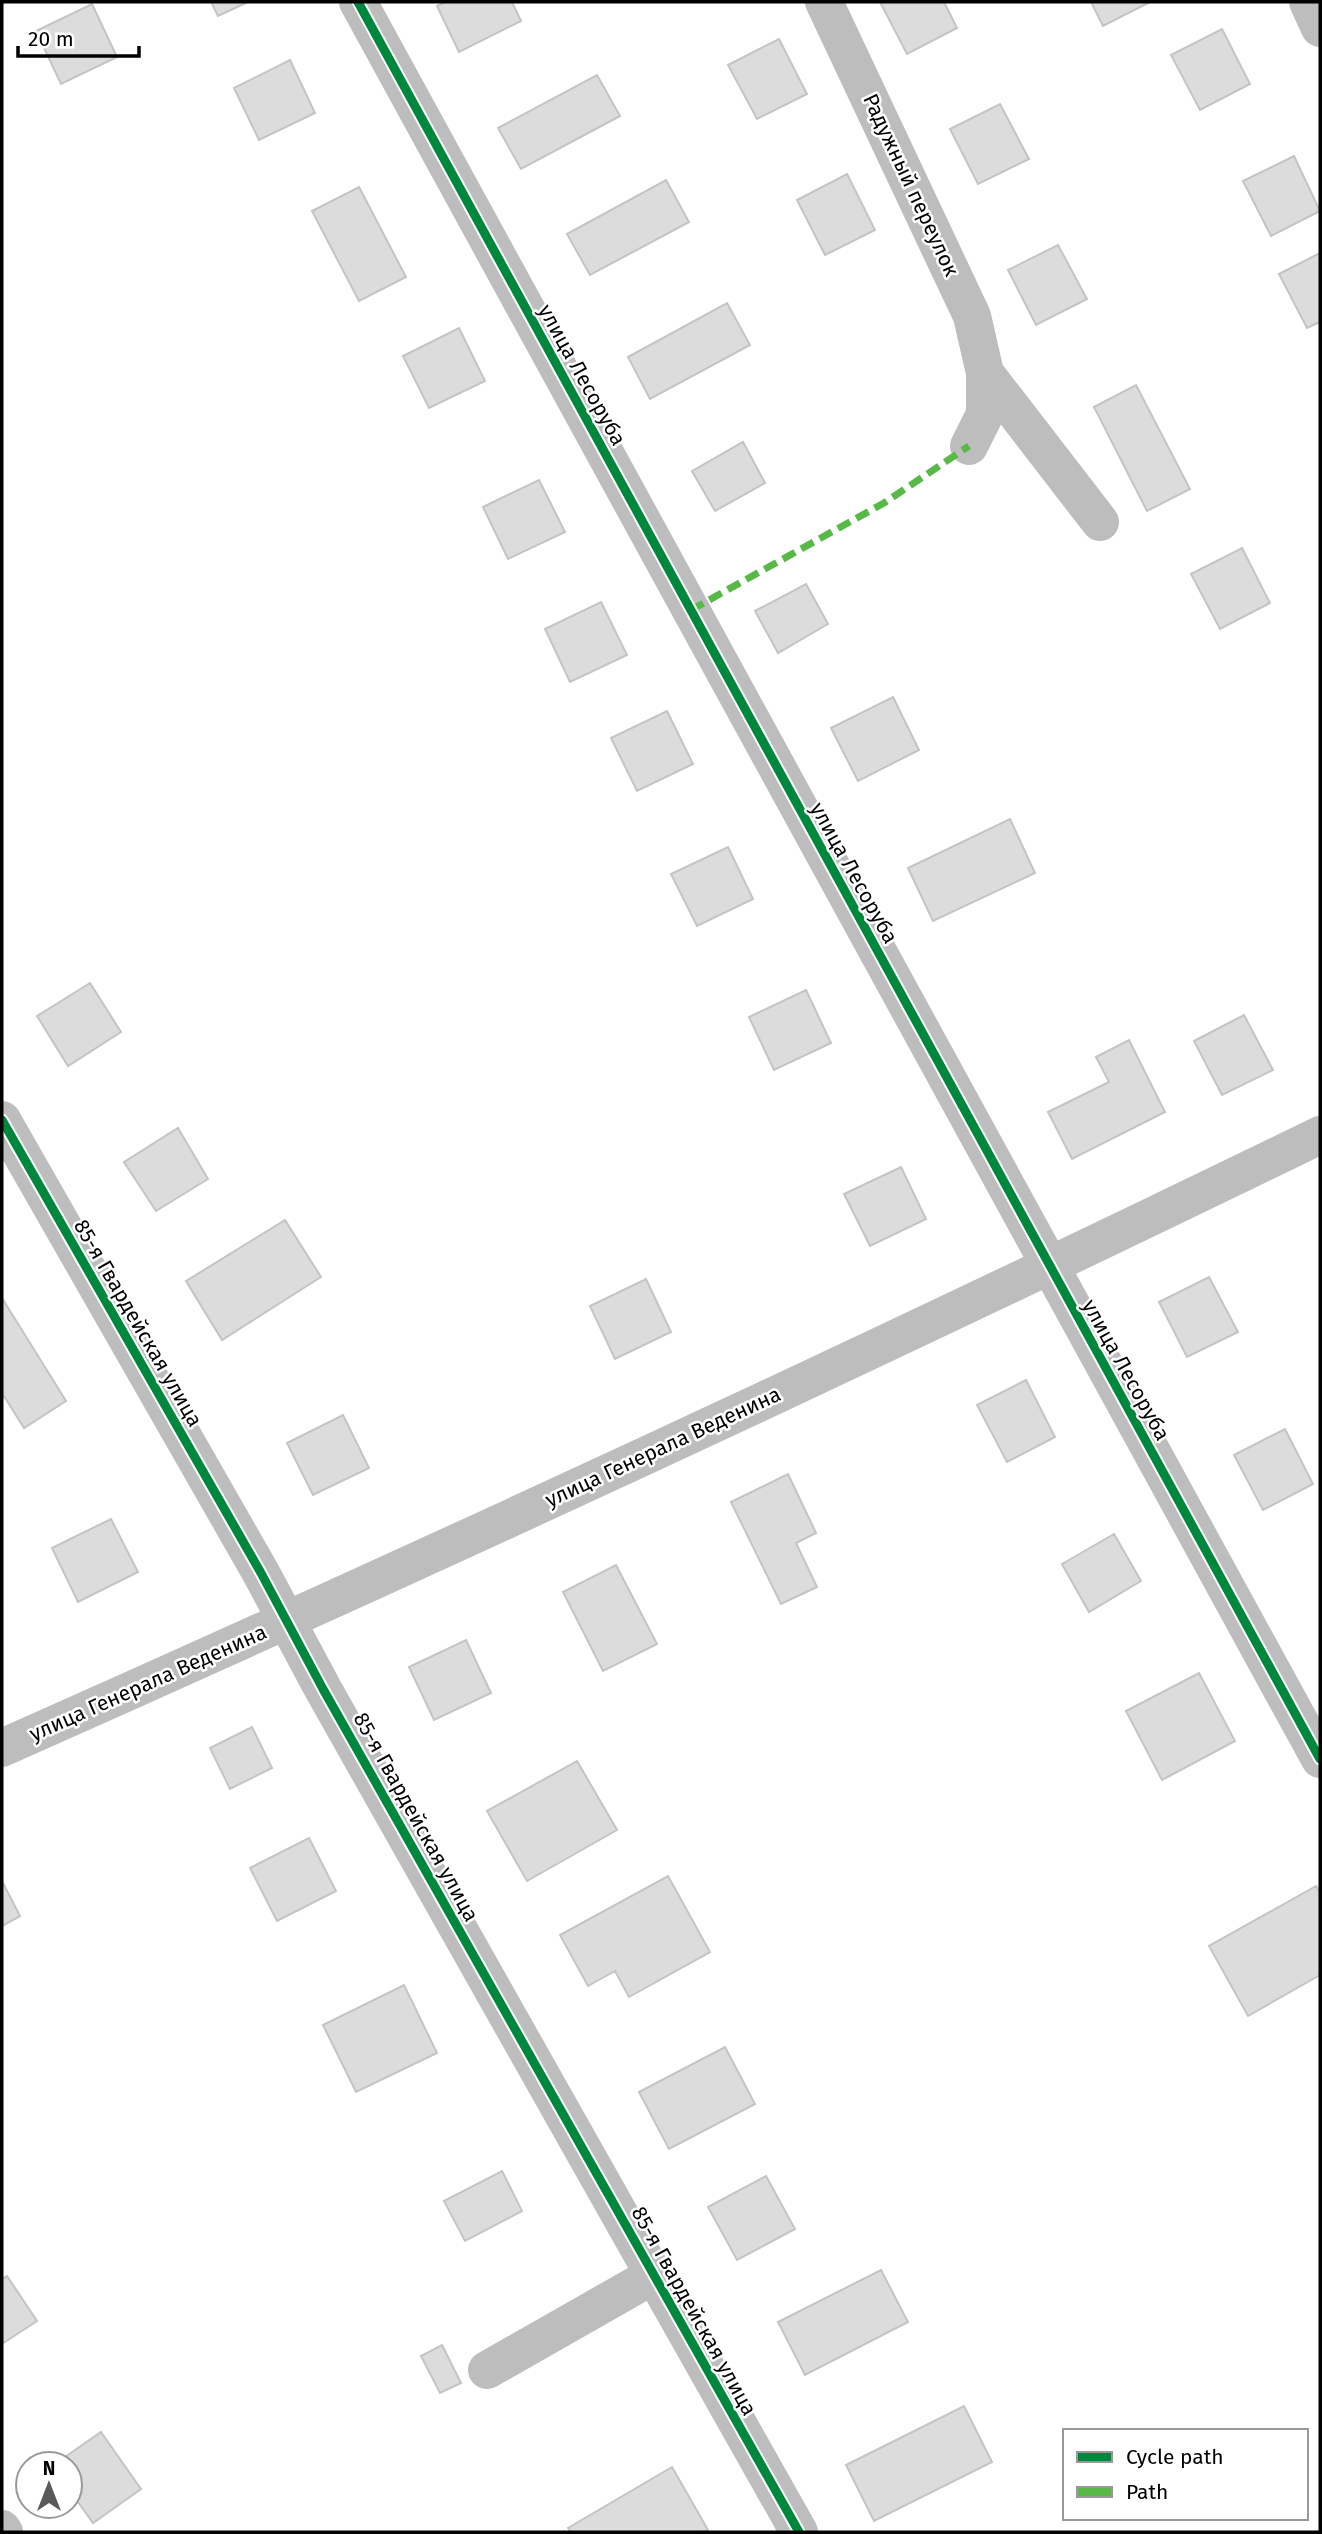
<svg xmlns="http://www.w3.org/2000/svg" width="1322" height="2534" font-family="'Fira Sans',sans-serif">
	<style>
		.building { fill: #dcdcdc; stroke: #c4c4c4; stroke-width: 2 }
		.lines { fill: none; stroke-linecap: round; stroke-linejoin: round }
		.minor { stroke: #bdbdbd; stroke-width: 38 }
		.quiet { stroke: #58b947; stroke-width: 7; stroke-dasharray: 14 7; stroke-linecap: butt }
		.cycleway-casing { stroke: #fff; stroke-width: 13 }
		.cycleway { stroke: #00873e; stroke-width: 9 }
		.labels { text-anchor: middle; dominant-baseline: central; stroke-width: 5; stroke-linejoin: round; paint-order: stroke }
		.street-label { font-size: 21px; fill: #000; stroke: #fff }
	</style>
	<rect width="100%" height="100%" fill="#fff"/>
	<path class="building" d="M211 2H248L218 16Z
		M446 2H512L521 21 459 52 437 6Z
		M880 2H944L957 28 907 54Z
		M1091 2H1150L1103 26Z
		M92 4 117 57 61 84 36 31Z
		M1222 29 1250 84 1200 110 1171 55Z
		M779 39 807 94 757 119 728 65Z
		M290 60 315 113 259 140 234 88Z
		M597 75 620 116 521 169 498 128Z
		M1000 104 1029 159 978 184 950 129Z
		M1294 156 1320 211 1271 236 1243 181Z
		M847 174 875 230 825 255 797 200Z
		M666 180 689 222 590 275 567 234Z
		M359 187 406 277 359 301 312 211Z
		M1058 245 1087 299 1036 325 1008 270Z
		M1320 253V322L1307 328 1279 274Z
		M727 303 750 345 650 399 628 357Z
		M459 328 485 381 429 408 403 356Z
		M1136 385 1190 489 1147 511 1094 407Z
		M743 442 765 483 715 511 692 471Z
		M539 480 565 532 508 559 483 507Z
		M1242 548 1270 603 1220 629 1191 574Z
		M806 584 828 624 778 653 755 611Z
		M601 602 627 655 570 682 545 629Z
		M893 697 919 750 858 781 831 728Z
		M667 711 693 764 637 791 611 738Z
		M1010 819 1035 873 933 921 908 868Z
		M728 847 753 899 697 926 671 874Z
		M90 983 121 1032 68 1066 37 1016Z
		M806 990 831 1043 774 1070 749 1017Z
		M1244 1015 1273 1070 1222 1095 1194 1041Z
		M1129 1040 1165 1112 1072 1159 1048 1112 1109 1082 1096 1057Z
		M178 1128 208 1179 156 1211 124 1162Z
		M901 1167 926 1219 870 1246 844 1194Z
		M285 1220 321 1277 222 1340 186 1281Z
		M1209 1277 1238 1332 1187 1357 1159 1302Z
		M646 1279 671 1332 615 1359 590 1306Z
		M2 1298 66 1401 24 1428 2 1393Z
		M1026 1380 1055 1437 1007 1462 977 1405Z
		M343 1415 369 1468 313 1495 287 1443Z
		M1285 1429 1313 1484 1263 1510 1234 1455Z
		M788 1474 816 1533 796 1543 817 1587 781 1604 731 1502Z
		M111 1519 138 1572 78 1602 52 1548Z
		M1114 1534 1141 1581 1089 1612 1062 1564Z
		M616 1565 657 1644 603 1671 563 1592Z
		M466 1640 491 1693 434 1720 409 1667Z
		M1199 1673 1235 1741 1162 1780 1126 1711Z
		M252 1727 272 1768 230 1789 210 1748Z
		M577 1761 617 1830 527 1881 487 1811Z
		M309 1838 336 1891 277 1921 250 1868Z
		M668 1876 710 1952 629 1997 615 1971 588 1986 560 1935Z
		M2 1881 20 1916 2 1926Z
		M1316 1886 1320 1893V1975L1248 2016 1209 1946Z
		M404 1985 437 2053 356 2092 323 2025Z
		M725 2047 755 2104 669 2149 639 2092Z
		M502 2171 522 2211 465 2241 444 2201Z
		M766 2176 795 2229 737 2260 708 2207Z
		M881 2270 908 2322 805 2375 778 2322Z
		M7 2276 37 2321 2 2344V2279Z
		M442 2345 461 2383 440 2393 421 2356Z
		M964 2406 992 2462 874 2521 846 2465Z
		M101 2432 141 2489 93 2523 70 2491V2464H55Z
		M672 2467 708 2530 703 2532H571L568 2528Z"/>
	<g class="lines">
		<path class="minor" d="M358 2 1320 1759
			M824 2 972 316 985 373V414L969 446
			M1308 2 1320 28
			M985 373 1100 522
			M2 1120 261 1573 323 1689 799 2532
			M2 1748C445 1551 885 1347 1320 1135
			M487 2370 654 2275
			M2 2529 4 2532"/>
		<path class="quiet" d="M691 610 884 503 969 446"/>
		<defs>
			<path id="cycleway" d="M358 2 1320 1759
				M2 1120 261 1573 323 1689 799 2532"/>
		</defs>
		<use href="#cycleway" class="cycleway-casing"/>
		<use href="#cycleway" class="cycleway"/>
	</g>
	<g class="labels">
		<g class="street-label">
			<text transform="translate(911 185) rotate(65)">Радужный переулок</text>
			<text transform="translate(582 375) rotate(61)">улица Лесоруба</text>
			<text transform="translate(854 873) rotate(61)">улица Лесоруба</text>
			<text transform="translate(138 1323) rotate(60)">85-я Гвардейская улица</text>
			<text transform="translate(1126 1370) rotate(61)">улица Лесоруба</text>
			<text transform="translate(663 1447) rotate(-25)">улица Генерала Веденина</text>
			<text transform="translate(148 1683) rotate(-24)">улица Генерала Веденина</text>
			<text transform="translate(416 1817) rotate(61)">85-я Гвардейская улица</text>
			<text transform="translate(694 2311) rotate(61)">85-я Гвардейская улица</text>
		</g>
	</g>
	<rect width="1322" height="2534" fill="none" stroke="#000000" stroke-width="7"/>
	<rect x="1063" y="2429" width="245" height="91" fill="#ffffff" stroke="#999999" stroke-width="2"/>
	<rect x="1077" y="2452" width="35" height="10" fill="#00873e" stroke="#999999" stroke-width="2"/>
	<text x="1126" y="2464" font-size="21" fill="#000000">Cycle path</text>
	<rect x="1077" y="2487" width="35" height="10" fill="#58b947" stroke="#999999" stroke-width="2"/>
	<text x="1126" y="2499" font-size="21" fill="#000000">Path</text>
	<g transform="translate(49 2485)"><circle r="33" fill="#ffffff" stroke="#999999" stroke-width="2"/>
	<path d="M0-5L12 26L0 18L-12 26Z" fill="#595959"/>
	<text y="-10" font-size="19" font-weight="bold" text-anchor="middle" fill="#000000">N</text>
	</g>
	<path d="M18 46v10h121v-10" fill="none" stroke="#000000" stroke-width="3.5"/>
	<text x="28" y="46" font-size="21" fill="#000000" stroke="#ffffff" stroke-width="5" paint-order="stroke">20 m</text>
</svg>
